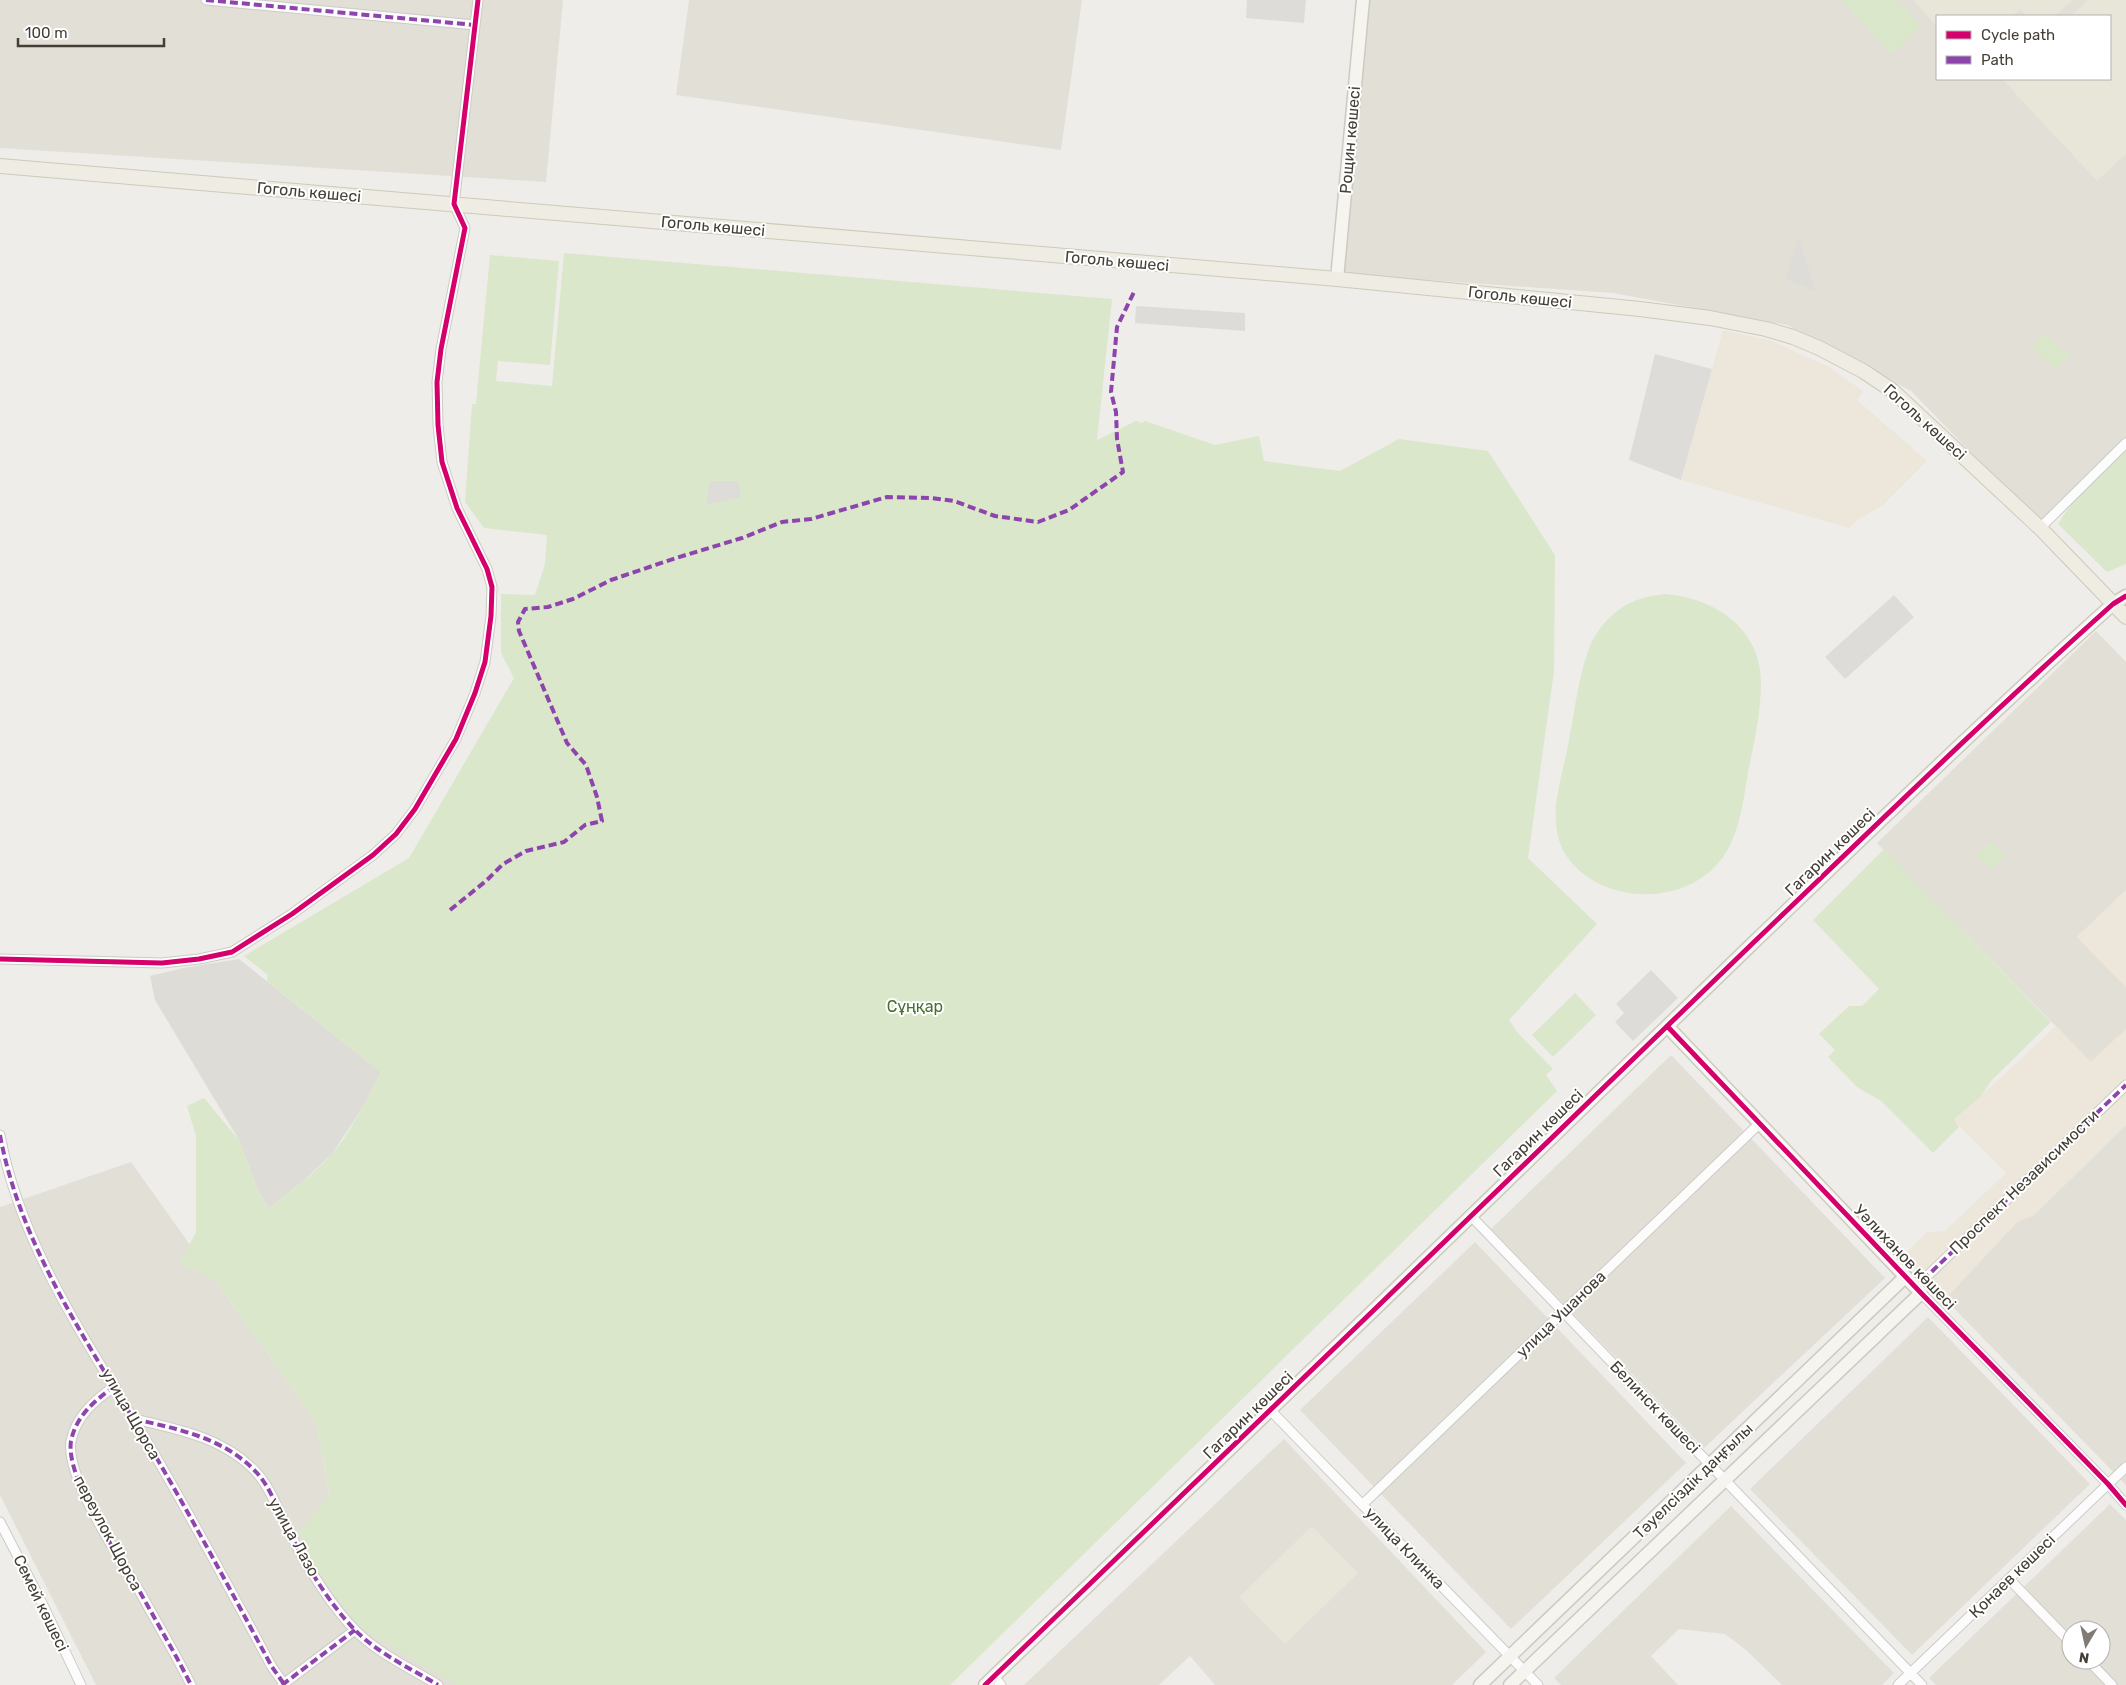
<svg xmlns="http://www.w3.org/2000/svg" width="2126" height="1685" font-family="Rubik,sans-serif">
	<style>
		.residential { fill: #e2dfd7; fill-rule: evenodd }
		.commercial { fill: #ede6da }
		.industrial { fill: #dedcd7 }
		.education { fill: #e8e5d9 }
		.green { fill: #dbe7cb }
		.parking { fill: #dedcd9 }
		.lines { fill: none; stroke-linecap: round; stroke-linejoin: round }
		.street-casing { stroke: #cccbc7; stroke-width: 11 }
		.secondary-casing { stroke: #cccac1; stroke-width: 15 }
		.primary-casing { stroke: #cfc9b8; stroke-width: 16 }
		.street { stroke: #fcfcfc; stroke-width: 9 }
		.secondary { stroke: #f5f4ef; stroke-width: 12 }
		.primary { stroke: #efece4; stroke-width: 14 }
		.quiet { stroke: #8e44ad; stroke-width: 4; stroke-dasharray: 8 4; stroke-linecap: butt }
		.cycleway-casing { stroke: #fff; stroke-width: 8 }
		.cycleway { stroke: #d6006c; stroke-width: 5 }
		.labels { text-anchor: middle; dominant-baseline: central; stroke-width: 4; stroke-linejoin: round; paint-order: stroke }
		.street-label { font-size: 16px; fill: #443f36; stroke: #fff }
		.park-label { font-size: 16px; fill: #46702f; stroke: #fff }
	</style>
	<rect width="100%" height="100%" fill="#eeede9"/>
	<path class="residential" d="M0 0H563L546 182 0 148Z
		M689 0H1082L1061 150 676 95Z
		M1370 0H2126V444L2041 524 1911 391 1787 325 1613 293 1343 274ZM1937 16H2110V79H1937Z
		M2096 631 2126 662V890L2077 937 2126 987V1029L2091 1062 1877 843Z
		M1671 1055 1885 1278 1704 1448 1491 1229Z
		M2126 1125V1485L1945 1299 2017 1222 2034 1215Z
		M131 1162 316 1422 351 1610 476 1685H96L0 1495V1207Z
		M1475 1242 1686 1463 1511 1629 1300 1410Z
		M1928 1317 2090 1484 1912 1655 1750 1489Z
		M1284 1439 1486 1652 1452 1685H1215L1190 1656 1159 1685H1024Z
		M2110 1504 2126 1520V1685H1936L1929 1678ZM2071 1630H2101V1660H2071Z
		M1731 1506 1894 1673 1882 1685H1782L1746 1650 1725 1634 1679 1629 1651 1656 1678 1685H1561L1554 1678Z"/>
	<path class="commercial" d="M1723 330 1772 341 1829 367 1863 391 1857 400 1927 461 1883 505 1859 519 1849 528 1681 480Z
		M2126 890V987L2077 937Z
		M2056 1026 2091 1062 2126 1029V1125L2034 1215 2017 1222 1945 1299 1903 1256 1927 1232 1945 1231 2006 1173 1954 1121Z"/>
	<path class="industrial" d="M239 959 381 1072 363 1107 332 1154 303 1181 269 1208 258 1191 239 1140 155 1000 150 976 183 968Z"/>
	<path class="education" d="M1913 0H2073L2055 16H2027L2020 9 2012 16H1937V27Z
		M2088 0H2126V154L2097 181 2003 80 2110 79V16H2071Z
		M1312 1526 1358 1573 1285 1644 1239 1597Z"/>
	<path class="green" d="M1841 0H1897L1921 26 1891 54Z
		M564 253 1112 299 1097 440 1136 421 1142 423 1145 421 1215 445 1259 436 1264 461 1340 471 1399 439 1488 451 1555 555 1554 671 1528 858 1597 924 1509 1020 1518 1033 1553 1069 1546 1075 1557 1091 950 1685H456L362 1629 320 1576 298 1532 330 1496 316 1422 215 1280 180 1263 196 1232V1136L187 1106 204 1098 239 1140 258 1191 269 1208C290 1191 313 1175 331 1155 350 1134 368 1097 381 1072L267 981 268 975 244 956 409 858 514 678 501 653V594L535 595 545 564 547 535 484 528 465 502 472 404H476L490 255 559 261 550 365 498 361 496 381 552 386Z
		M2045 332 2069 356 2055 369 2031 346Z
		M2126 451V564L2107 572 2058 524 2073 501Z
		M1665 594C1714 598 1761 628 1761 682 1761 711 1755 739 1749 767 1744 795 1741 829 1725 854 1690 909 1597 907 1564 852 1556 838 1555 820 1556 804 1559 783 1565 761 1569 740 1575 711 1581 655 1597 633 1615 607 1635 597 1665 594Z
		M1991 841 2005 857 1991 870 1976 854Z
		M1884 849 2051 1022 1991 1081 1981 1096 1954 1120 1959 1127 1933 1153 1881 1101 1857 1087 1828 1057 1835 1050 1819 1034 1849 1006H1862L1879 989 1813 920Z
		M1575 993 1596 1015 1553 1057 1532 1035Z"/>
	<path class="parking" d="M1247 0H1306L1304 23 1246 18Z
		M1798 236 1816 291 1786 279Z
		M1136 306 1245 313V331L1135 323Z
		M1655 354 1712 369 1681 480 1629 460Z
		M710 481H738L741 497 706 505Z
		M1894 595 1914 617 1845 679 1825 657Z
		M1651 970 1678 998 1633 1041 1615 1022 1624 1013 1616 1004Z"/>
	<g class="lines">
		<defs>
			<path id="street" d="M206 0 475 25
				M2040 528 2126 443
				M0 959 162 963 199 959 232 952 292 914 373 855 396 834 415 809 456 739 475 693 485 662 491 616 492 587 487 569 457 508 442 462 438 425 437 382 441 349 465 228 454 204 478 0
				M0 1135C21 1249 91 1347 149 1445 192 1518 232 1593 272 1667L284 1684
				M1471 1216 1922 1685
				M1923 1280 2126 1085
				M1921 1293 2108 1484 2126 1505
				M115 1386C95 1400 76 1416 71 1441 65 1478 120 1558 140 1592 157 1623 175 1653 191 1685
				M1271 1411 1538 1685
				M134 1419C178 1429 225 1438 257 1473 270 1487 278 1510 286 1526 304 1561 328 1603 356 1631 379 1654 410 1668 438 1685
				M1363 1504 1760 1123
				M0 1522 41 1601 81 1685
				M2009 1579 2071 1643
				M2088 1660 2112 1685
				M994 1677 1001 1685
				M282 1685 355 1630
				M1898 1685 2126 1467"/>
			<path id="secondary" d="M1337 279 1363 0
				M985 1685C1243 1439 1496 1190 1753 943 1872 829 1990 714 2113 604L2126 596
				M1480 1685 1905 1277
				M1510 1685 1921 1293 1667 1026"/>
			<path id="primary" d="M0 166 1337 279 1640 309 1710 318 1766 329 1793 337 1819 348 1863 371 1893 391 2040 528 2126 617"/>
		</defs>
		<use href="#street" class="street-casing"/>
		<use href="#secondary" class="secondary-casing"/>
		<use href="#primary" class="primary-casing"/>
		<use href="#street" class="street"/>
		<use href="#secondary" class="secondary"/>
		<use href="#primary" class="primary"/>
		<path class="quiet" d="M206 0 475 25
			M450 910 486 881 503 864 526 851 564 842 585 825 602 821 597 797 586 765 567 743 519 631 518 622 525 609 548 607 573 599 611 580 676 558 742 538 782 522 811 519 887 497 931 498 954 501 995 516 1038 522 1069 510 1123 472 1117 439 1116 412 1111 392 1117 327 1135 290
			M0 1135C21 1249 91 1347 149 1445 192 1518 232 1593 272 1667L284 1684
			M1923 1280 2126 1085
			M115 1386C95 1400 76 1416 71 1441 65 1478 120 1558 140 1592 157 1623 175 1653 191 1685
			M134 1419C178 1429 225 1438 257 1473 270 1487 278 1510 286 1526 304 1561 328 1603 356 1631 379 1654 410 1668 438 1685
			M282 1685 355 1630"/>
		<defs>
			<path id="cycleway" d="M0 959 162 963 199 959 232 952 292 914 373 855 396 834 415 809 456 739 475 693 485 662 491 616 492 587 487 569 457 508 442 462 438 425 437 382 441 349 465 228 454 204 478 0
				M1667 1026 1921 1293 2108 1484 2126 1505
				M985 1685C1243 1439 1496 1190 1753 943 1872 829 1990 714 2113 604L2126 596"/>
		</defs>
		<use href="#cycleway" class="cycleway-casing"/>
		<use href="#cycleway" class="cycleway"/>
	</g>
	<g class="labels">
		<g class="street-label">
			<text transform="translate(1350 140) rotate(-85)">Рощин көшесі</text>
			<text transform="translate(309 192) rotate(5)">Гоголь көшесі</text>
			<text transform="translate(713 226) rotate(5)">Гоголь көшесі</text>
			<text transform="translate(1117 261) rotate(5)">Гоголь көшесі</text>
			<text transform="translate(1520 297) rotate(6)">Гоголь көшесі</text>
			<text transform="translate(1925 422) rotate(42)">Гоголь көшесі</text>
			<text transform="translate(1830 852) rotate(-44)">Гагарин көшесі</text>
			<text transform="translate(1538 1133) rotate(-44)">Гагарин көшесі</text>
			<text transform="translate(2024 1182) rotate(-44)">Проспект Независимости</text>
			<text transform="translate(1905 1257) rotate(46)">Уәлиханов көшесі</text>
			<text transform="translate(1561 1314) rotate(-44)">улица Ушанова</text>
			<text transform="translate(1655 1407) rotate(46)">Белинск көшесі</text>
			<text transform="translate(131 1414) rotate(60)">улица Щорса</text>
			<text transform="translate(1248 1415) rotate(-44)">Гагарин көшесі</text>
			<text transform="translate(1693 1481) rotate(-44)">Тәуелсіздік даңғылы</text>
			<text transform="translate(108 1533) rotate(62)">переулок Щорса</text>
			<text transform="translate(294 1537) rotate(61)">улица Лазо</text>
			<text transform="translate(1405 1548) rotate(46)">улица Клинка</text>
			<text transform="translate(2012 1576) rotate(-44)">Қонаев көшесі</text>
			<text transform="translate(41 1603) rotate(64)">Семей көшесі</text>
		</g>
		<g class="park-label">
			<text x="915" y="1006">Сұңқар</text>
		</g>
	</g>
	<rect x="1936" y="15" width="175" height="65" fill="#ffffff" stroke="#b4b2af"/>
	<rect x="1946" y="31" width="25" height="8" fill="#d6006c" stroke="#b4b2af"/>
	<text x="1981" y="40" font-size="15" fill="#443f36">Cycle path</text>
	<rect x="1946" y="56" width="25" height="8" fill="#8e44ad" stroke="#b4b2af"/>
	<text x="1981" y="65" font-size="15" fill="#443f36">Path</text>
	<g transform="translate(2086 1645) rotate(189)"><circle r="24" fill="#ffffff" stroke="#b4b2af"/>
	<path d="M0-4L9 19L0 12L-9 19Z" fill="#807c75"/>
	<text y="-8" font-size="14" font-weight="bold" text-anchor="middle" fill="#443f36">N</text>
	</g>
	<path d="M18 38v8h146v-8" fill="none" stroke="#443f36" stroke-width="2.5"/>
	<text x="25" y="38" font-size="15" fill="#443f36" stroke="#ffffff" stroke-width="4" paint-order="stroke">100 m</text>
</svg>
